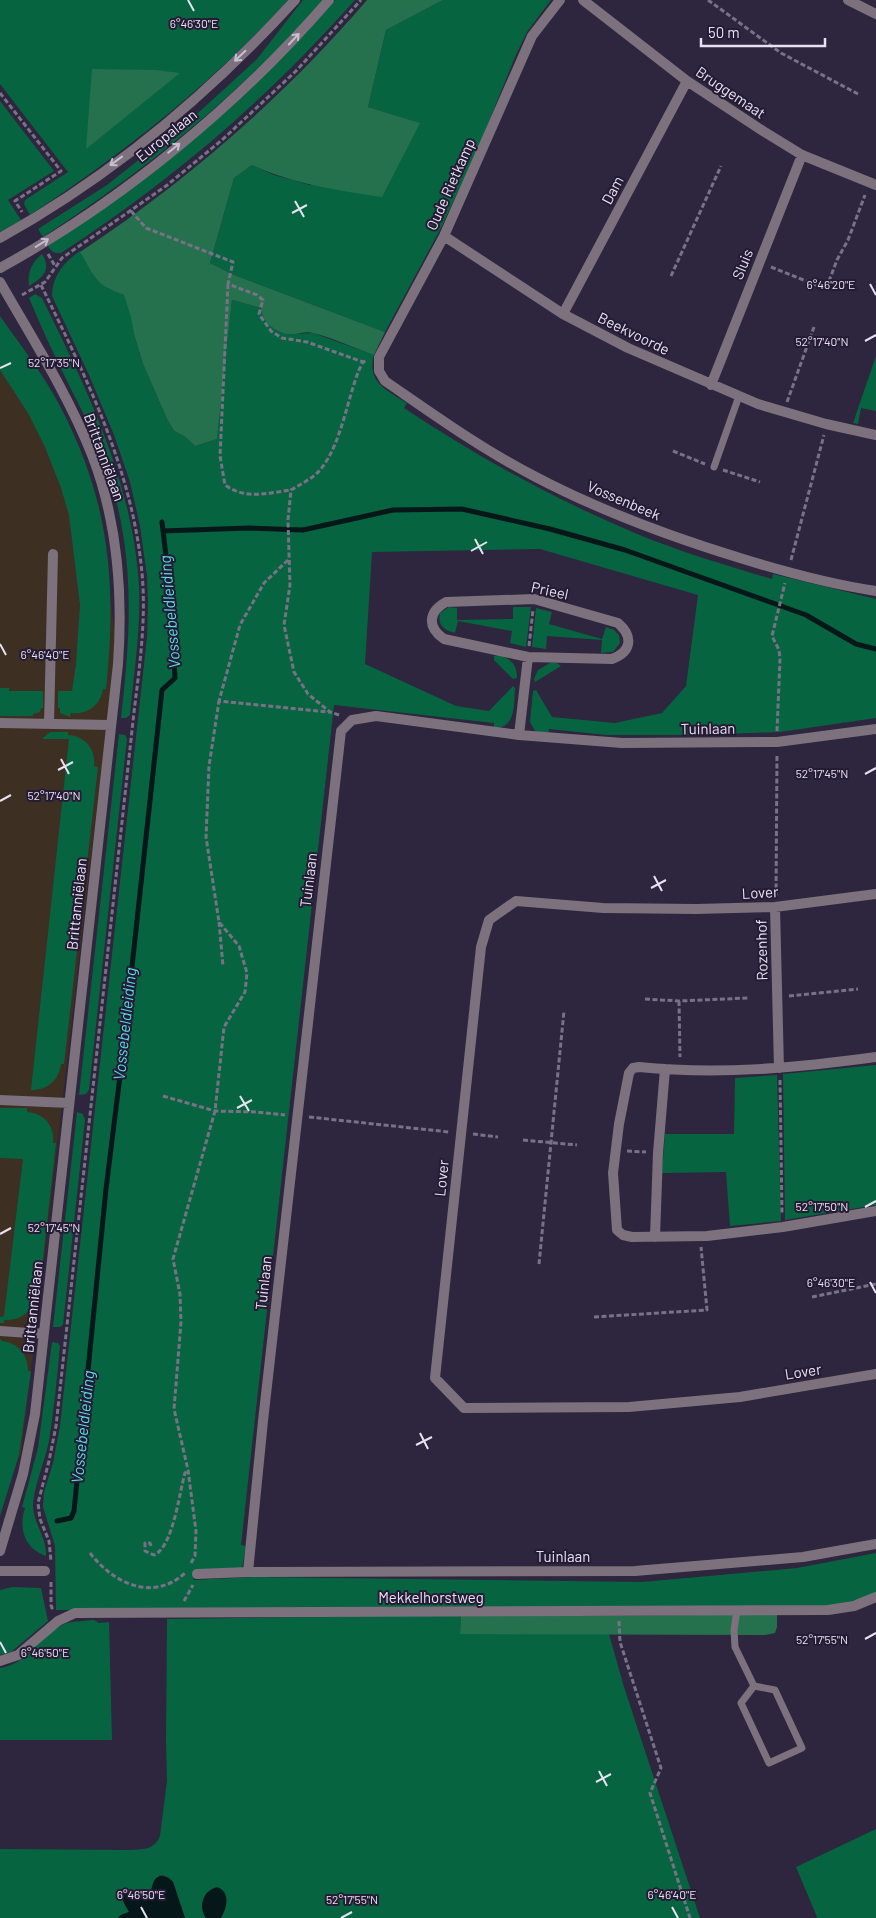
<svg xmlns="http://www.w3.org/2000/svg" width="876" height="1918" font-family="Barlow,sans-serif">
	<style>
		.commercial { fill: #3d2f22 }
		.green { fill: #076440; fill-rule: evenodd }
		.forest { fill: #25714e }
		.water { fill: #061719 }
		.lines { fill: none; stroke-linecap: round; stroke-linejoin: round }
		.stream { stroke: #061719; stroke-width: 5 }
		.path { stroke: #797287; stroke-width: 3; stroke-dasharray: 5 2.5; stroke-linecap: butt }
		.service { stroke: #7c717c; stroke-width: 7 }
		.minor { stroke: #7c717c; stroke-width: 10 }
		.tertiary { stroke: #7c717c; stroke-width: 10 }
		.oneway { stroke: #c7bfcf }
		.ticks { fill: none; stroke: #e7e1f2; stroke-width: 2 }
		.labels { text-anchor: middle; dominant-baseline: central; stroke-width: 4; stroke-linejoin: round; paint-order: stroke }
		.street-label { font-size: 15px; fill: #e7e1f2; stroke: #251b34 }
		.water-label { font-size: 16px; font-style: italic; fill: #55dee6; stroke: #251b34 }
		.ticks-label { font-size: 12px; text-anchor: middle; fill: #e7e1f2; stroke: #251b34; stroke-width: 4; stroke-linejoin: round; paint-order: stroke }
	</style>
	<rect width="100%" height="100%" fill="#2e253e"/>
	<path class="commercial" d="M0 328 99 505 116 644 21 1454 0 1490Z"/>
	<path class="green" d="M0 0H288C211 85 125 152 30 215L24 204 25 200 68 172 0 84Z
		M303 0H323C242 93 145 170 43 237L38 229 107 185 198 113 257 59Z
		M335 0H355C265 101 174 179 61 253 54 254 51 251 48 246L72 229 304 35Z
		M443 0H551L527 32 515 57 479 146 442 226 385 332 234 275 210 263 234 178 252 165 274 175 310 185 419 123 368 107 386 30Z
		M0 101 54 171 8 200 21 220 0 232Z
		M80 251C96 278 93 284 124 295L132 317 134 334 143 364 167 419 174 431 184 436 195 446 217 439 232 300 261 308 270 325 277 331 291 334 313 333 374 355C366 382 388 391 407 403L404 408C479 458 558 501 642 536 684 553 728 566 772 579L773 574 876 599V718L780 732 698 735H607L549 729 548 734 535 731 530 722 533 691 536 690 552 717 615 723 662 713 686 686 698 595 540 549 372 552 365 664 456 706 489 711 513 686 515 688C514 704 516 729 494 728V723L334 705 241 1545 246 1546 242 1569 196 1574 193 1580 253 1577 642 1582 797 1568 876 1553V1593L861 1599 828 1607 778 1606 56 1610 55 1546 43 1507 44 1492 53 1463 60 1426 135 746 147 637 148 604 147 576 140 526 130 482 114 435 89 375 52 296C52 276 64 262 80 251ZM116 1109 95 1308H94L106 1189Z
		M42 254C52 271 43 277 29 286 27 273 32 262 42 254Z
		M35 294 42 298C87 389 133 483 139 586 141 629 134 672 130 715L126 718H121C131 630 136 553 106 467 95 435 80 407 65 377 52 351 40 324 29 298Z
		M0 316C21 346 44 375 61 408 110 502 117 586 106 689H103C100 706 87 715 71 713L70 717 60 713V708H58V691H72L76 664 80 605 69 515 61 488 45 447 28 413 0 370Z
		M876 356V411L861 408 858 424 853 423Z
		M449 607 457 608V620L513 619V607H531L526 647 510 643 512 631 458 621 455 633C444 630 437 625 440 613Z
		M536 608 552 612 549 624 602 639 606 627 614 630 619 635 620 643 613 652 601 653 602 640 547 636 546 649 532 647Z
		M498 655C511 658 517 665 517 678L513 679 494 660V656Z
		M550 663H557L561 666 535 682 534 679 538 670Z
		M0 688H9V691H43V708H41L40 712 33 714V716H0Z
		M50 732H68V735C85 736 96 749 94 766L98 767 64 1064H61C59 1080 48 1090 31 1090L69 739H42Z
		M119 734 125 735 127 739 89 1090 86 1094 79 1095Z
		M876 1065V1205L785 1220 783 1074Z
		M777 1075 781 1221 730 1226 726 1172 662 1173 665 1134H734L735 1078Z
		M0 1108H27V1112C44 1113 55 1126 53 1143H56L39 1294H36C34 1311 21 1321 4 1320V1323H0V1317L4 1316 23 1159 0 1158Z
		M77 1112 83 1114 85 1120 63 1325 60 1327H53Z
		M0 1338 2 1341C18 1343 28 1354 28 1371H31L19 1455 0 1516Z
		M52 1342 58 1343 60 1346C57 1378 54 1410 49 1441 45 1461 34 1486 33 1505 33 1523 47 1537 46 1556 25 1549 18 1529 25 1508L22 1507 38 1448Z
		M12 1587 41 1588 48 1621 11 1652 0 1655V1590Z
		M461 1615 460 1634H609L624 1687 700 1918H221L222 1917 207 1892C202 1901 200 1910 206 1918H185L173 1882C156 1865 155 1884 149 1894 141 1897 135 1889 127 1892L123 1901 129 1912 121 1915 118 1918H0V1849L131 1850C144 1849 154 1850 160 1836L167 1781 166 1741 167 1619Z
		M94 1620 99 1623 109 1622 112 1740H0V1668C28 1665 41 1632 67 1623 76 1621 85 1621 94 1620Z
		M876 1829V1918H816L817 1917 796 1867Z"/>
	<path class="forest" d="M367 0H443L386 30 368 107 420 123 382 197C337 190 293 184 252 165L234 178 210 263 234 275 385 332 374 355C354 348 333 338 313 333 306 331 300 334 293 334 277 335 263 323 261 308L232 300 217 439 195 446 184 436 174 431 167 419 143 364 134 334 131 317 124 295C93 284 96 278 80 252 187 181 283 98 367 0Z
		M92 69 155 70 180 73 86 149Z
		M777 1614V1627L775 1633 765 1635 460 1634 461 1615 617 1616Z"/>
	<path class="water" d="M162 1876 169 1878 173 1882 185 1918H118L121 1915 129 1912 123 1901 124 1894 130 1891 143 1895 149 1894C154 1887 151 1877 162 1876Z
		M217 1887C231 1892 227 1908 221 1918H206C198 1906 203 1891 217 1887Z"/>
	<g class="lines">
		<path class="stream" d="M163 531 249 528 303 530 393 510 462 509 550 529 625 550 806 615 856 644 876 649
			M57 1521 71 1518 74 1511 106 1189 121 1068 162 690 175 678 170 591 162 522"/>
		<path class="path" d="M708 0 781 53 858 94
			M0 93 61 171 15 201 22 212
			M131 211 146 228 233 262 228 284 257 295 263 300 259 314 271 331 282 338 307 342 363 362
			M48 254 55 266
			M771 267 826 289 837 260 848 240 865 195
			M671 276 721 166
			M228 284 220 456 225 485C246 500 267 493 291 490
			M41 285C88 381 137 479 143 587 145 629 139 671 134 712L56 1426 49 1461 38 1503 40 1519 49 1541 51 1561
			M22 295 45 282 62 258 166 186 222 140 296 71 361 0
			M787 402 814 327
			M673 451 705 464
			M723 470 760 482
			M288 560 264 583 240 625 219 701 329 712
			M791 560 824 435
			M529 646 533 610
			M339 715 330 712 308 694 294 672 284 625 290 585 288 520 291 490C298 486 305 482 311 478 339 459 346 402 359 370L363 362 366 361
			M777 731 780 659 779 650 772 636 785 583
			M776 896 777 755
			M219 922 223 966
			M789 996 858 989
			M645 999 679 1001 748 998
			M679 1001 680 1057
			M780 1080 782 1214
			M163 1096 215 1111 257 1112 285 1115
			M309 1117 449 1132
			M473 1134 498 1137
			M523 1140 577 1145
			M627 1151 646 1152
			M539 1264 564 1011
			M812 1297 876 1284
			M594 1317 707 1310 701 1247
			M151 1546 150 1543H145V1551L154 1555C173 1547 179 1494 185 1473L188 1470
			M90 1553C114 1584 153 1602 185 1573
			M191 1563 195 1556 196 1531 188 1470 174 1409 181 1322 180 1294 173 1259 215 1111 224 1027 245 992 247 973 239 946 219 922 206 837 209 766 219 701
			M51 1582V1605L53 1611
			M184 1601 193 1585
			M619 1621 620 1642 661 1768 650 1793 690 1918"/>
		<path class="service" d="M714 467 739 396
			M737 1610 734 1630 735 1647 754 1686 741 1703 769 1763 802 1748 775 1690 754 1686"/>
		<path class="minor" d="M560 0 532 36 444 236 379 357V371L385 381C433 414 480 448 532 475 598 510 668 536 740 558 785 572 829 584 876 591
			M583 0 687 81 763 131 802 155 876 185
			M848 0 876 14
			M444 236 563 314 628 348 758 404 826 424 876 435
			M0 282C32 338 68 394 92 455 118 522 123 593 118 664L35 1414 23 1474 0 1551
			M563 314 687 81
			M711 385 802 155
			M534 599 618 623C634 637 631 652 612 659L528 657 444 639C427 627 428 612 446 602Z
			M0 723 111 725
			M49 724 53 554
			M876 729 777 742 622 743 519 735 376 716 352 720 341 731 263 1421 248 1572 635 1571 803 1557 876 1544
			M519 735 528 657
			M876 894 775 907 696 909 603 908 516 901 489 920 481 947 435 1378 464 1408 629 1407 740 1397 876 1374
			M775 907 779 1068
			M876 1057C797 1068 718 1075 639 1067L633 1068 629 1073 619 1124 613 1173 617 1230 623 1235 632 1237 707 1236 783 1227 876 1211
			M0 1100 69 1103
			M655 1237 658 1153 665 1069
			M0 1331 44 1334
			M0 1571H45
			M197 1574 248 1572
			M0 1661 18 1655 58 1621 75 1613 828 1610 854 1606 876 1597"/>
		<path class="tertiary" d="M0 238C110 177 210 93 295 0
			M0 268C121 202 239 104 329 0"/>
	</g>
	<defs><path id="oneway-shaft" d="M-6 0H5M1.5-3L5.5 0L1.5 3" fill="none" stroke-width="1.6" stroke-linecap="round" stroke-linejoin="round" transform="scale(1.25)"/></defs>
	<g class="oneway">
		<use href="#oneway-shaft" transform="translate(294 39) rotate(-47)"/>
		<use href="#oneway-shaft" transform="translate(240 56) rotate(136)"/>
		<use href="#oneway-shaft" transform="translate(174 148) rotate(-39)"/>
		<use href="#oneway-shaft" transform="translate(116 161) rotate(144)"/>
		<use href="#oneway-shaft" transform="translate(42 243) rotate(-32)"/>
	</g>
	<path class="ticks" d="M188 0 194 11M295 201 304 217M292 213 307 205M870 284 876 295M865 341 876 335M0 368 11 363M475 539 483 554M471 551 487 542M0 644 6 655M61 759 69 774M58 770 73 762M865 774 876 768M0 801 11 795M654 876 662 891M651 888 666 880M240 1096 249 1111M237 1108 252 1100M865 1207 876 1201M0 1234 11 1228M870 1282 876 1293M420 1433 428 1449M416 1445 432 1437M865 1639 876 1633M0 1642 6 1653M599 1771 607 1786M596 1782 611 1774M141 1907 147 1918M672 1907 678 1918M341 1918 352 1912"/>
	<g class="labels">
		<g class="street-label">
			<text transform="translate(731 92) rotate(34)">Bruggemaat</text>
			<text transform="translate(166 135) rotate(-39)">Europalaan</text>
			<text transform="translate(450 184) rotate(-66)">Oude Rietkamp</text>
			<text transform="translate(612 190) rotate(-62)">Dam</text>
			<text transform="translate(742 264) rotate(-68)">Sluis</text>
			<text transform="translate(634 333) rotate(26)">Beekvoorde</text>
			<text transform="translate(105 457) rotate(70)">Brittanniëlaan</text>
			<text transform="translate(624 500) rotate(23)">Vossenbeek</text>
			<text transform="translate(550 590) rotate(12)">Prieel</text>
			<text transform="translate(708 728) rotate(-1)">Tuinlaan</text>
			<text transform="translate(308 880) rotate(-83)">Tuinlaan</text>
			<text transform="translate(760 892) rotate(-3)">Lover</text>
			<text transform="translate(76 904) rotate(-84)">Brittanniëlaan</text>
			<text transform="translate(761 950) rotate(-91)">Rozenhof</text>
			<text transform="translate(441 1178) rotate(-84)">Lover</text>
			<text transform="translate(263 1283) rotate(-84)">Tuinlaan</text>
			<text transform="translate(32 1307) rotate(-84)">Brittanniëlaan</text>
			<text transform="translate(803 1371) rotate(-9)">Lover</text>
			<text x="563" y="1556">Tuinlaan</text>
			<text x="431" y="1597">Mekkelhorstweg</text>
		</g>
		<g class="water-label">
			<text transform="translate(169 612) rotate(-95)">Vossebeldleiding</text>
			<text transform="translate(124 1024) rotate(-84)">Vossebeldleiding</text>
			<text transform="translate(82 1427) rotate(-84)">Vossebeldleiding</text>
		</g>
	</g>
	<g class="ticks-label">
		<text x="194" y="28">6°46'30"E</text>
		<text x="831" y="289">6°46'20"E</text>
		<text x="822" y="346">52°17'40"N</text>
		<text x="54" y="367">52°17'35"N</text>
		<text x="45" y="659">6°46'40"E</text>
		<text x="822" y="778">52°17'45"N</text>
		<text x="54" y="800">52°17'40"N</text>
		<text x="822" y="1211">52°17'50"N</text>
		<text x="54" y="1232">52°17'45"N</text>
		<text x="831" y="1287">6°46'30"E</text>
		<text x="822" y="1644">52°17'55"N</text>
		<text x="45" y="1657">6°46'50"E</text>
		<text x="141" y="1899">6°46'50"E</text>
		<text x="672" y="1899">6°46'40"E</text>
		<text x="352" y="1904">52°17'55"N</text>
	</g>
	<path d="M701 38v8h124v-8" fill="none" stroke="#e7e1f2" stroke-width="2.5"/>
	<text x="708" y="38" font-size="15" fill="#e7e1f2" stroke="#251b34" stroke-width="4" paint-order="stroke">50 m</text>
</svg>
